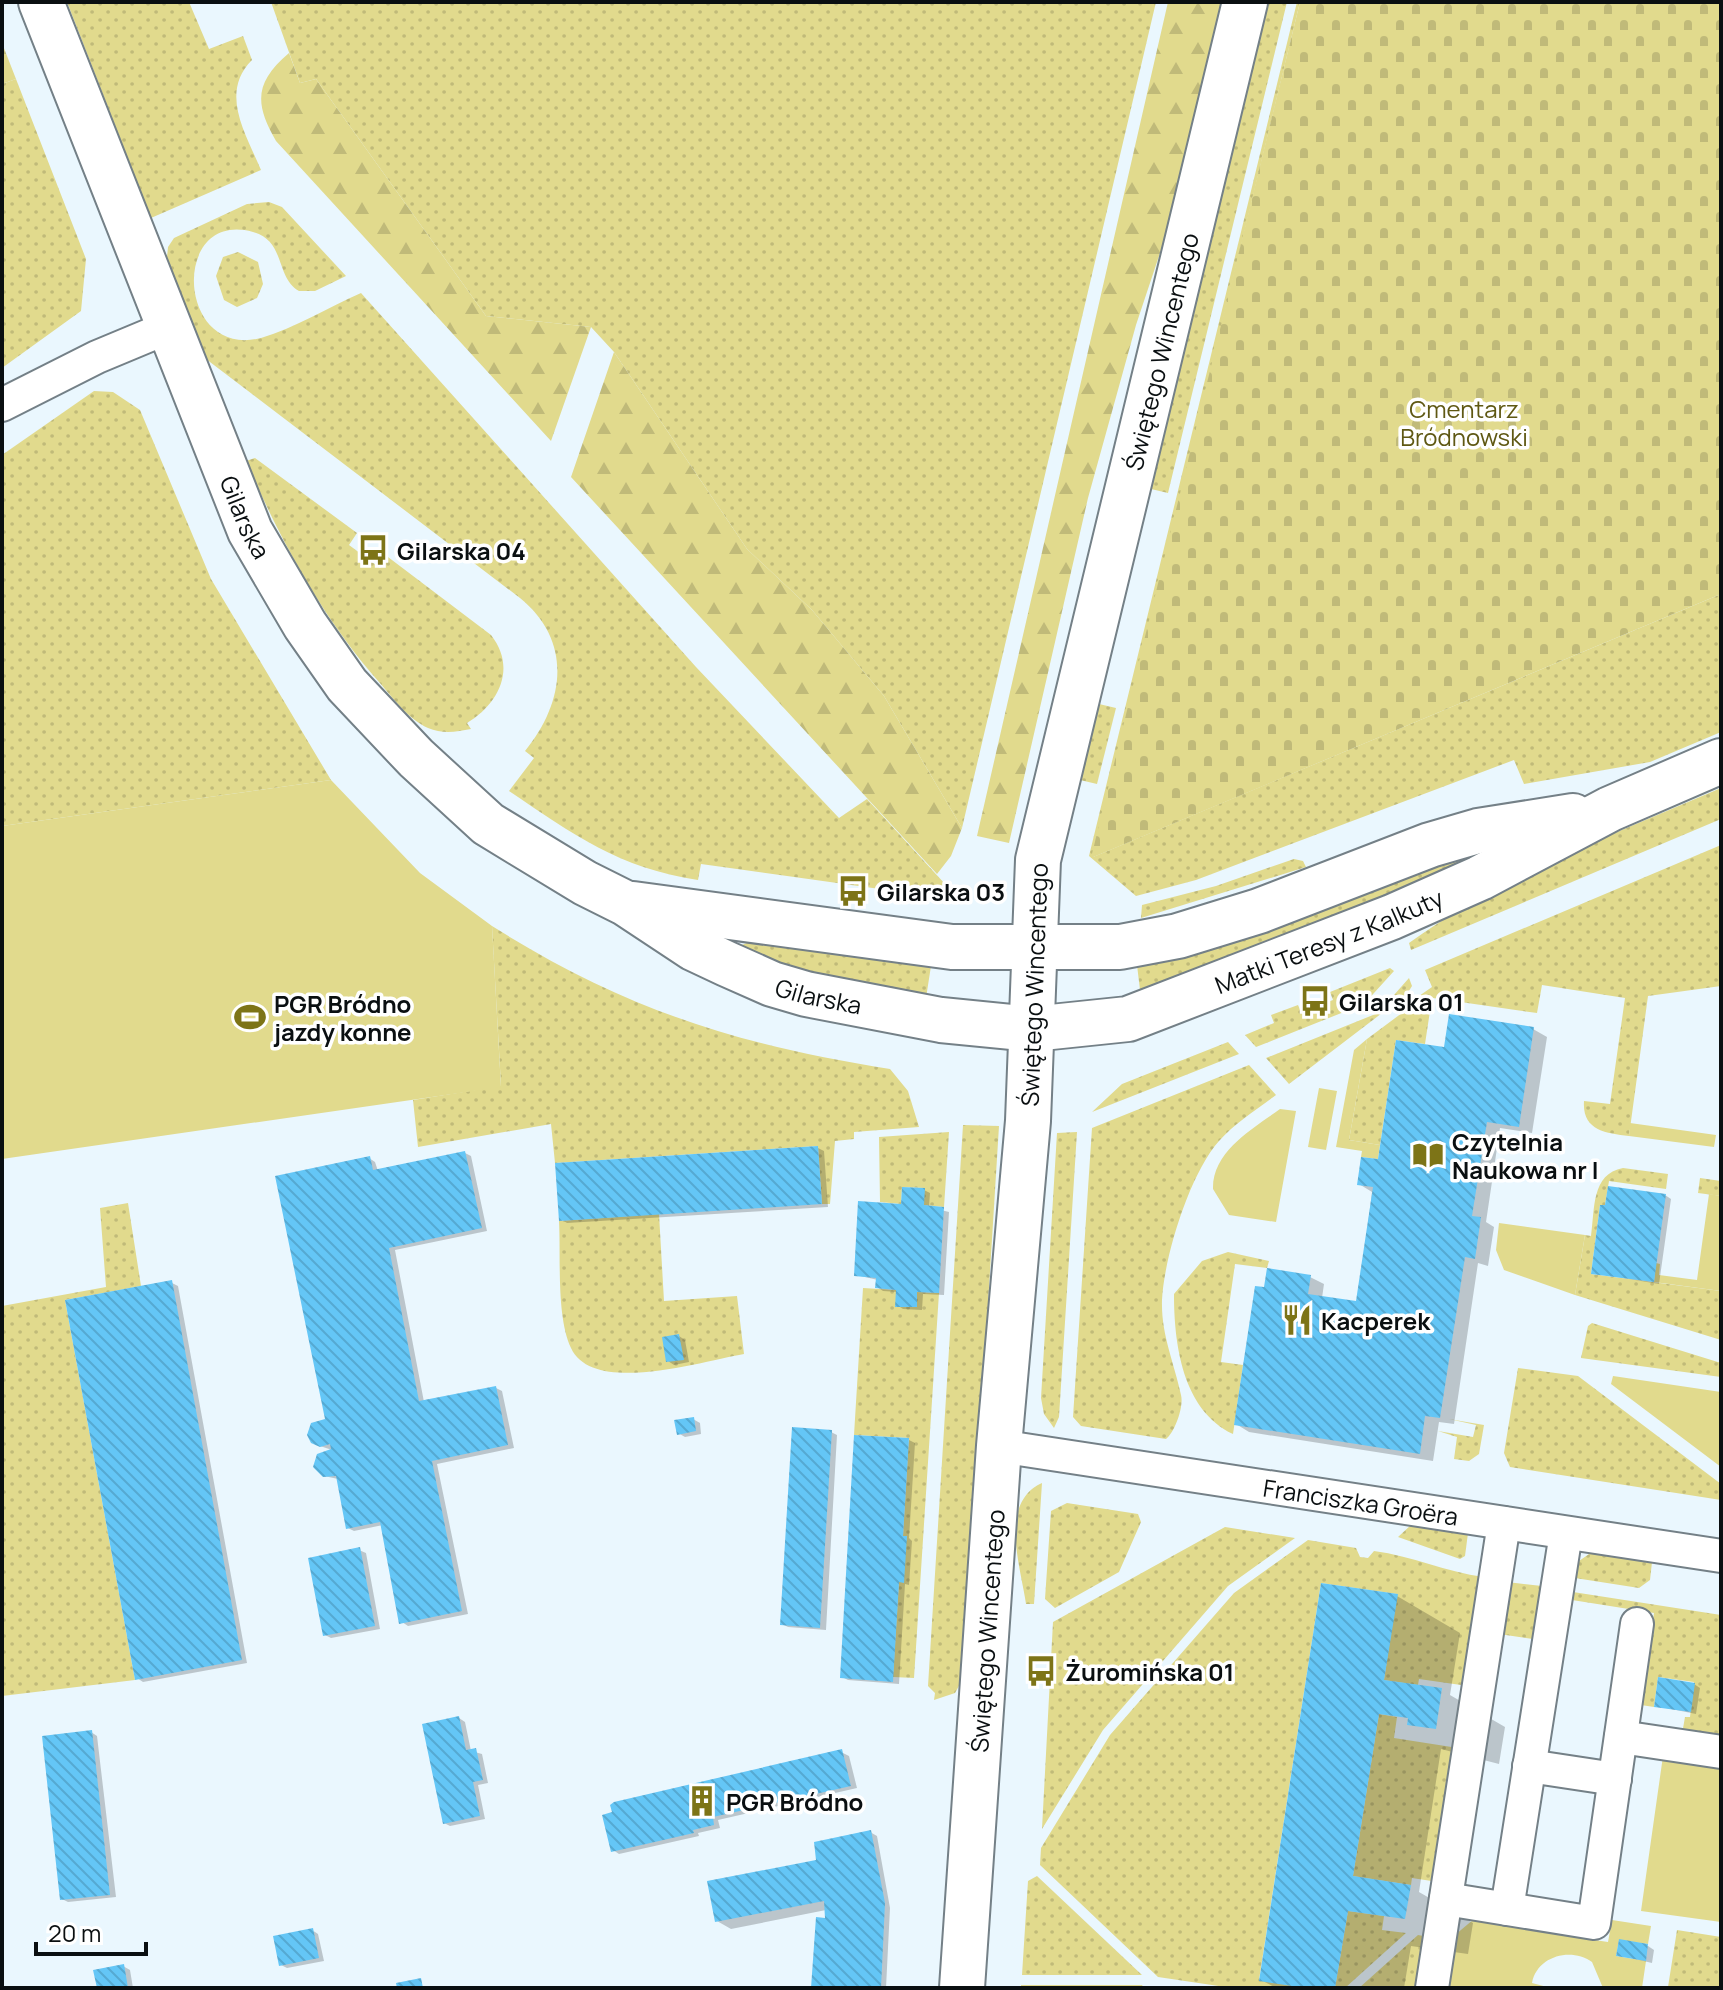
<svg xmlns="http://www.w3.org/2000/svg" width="1723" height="1990" font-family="Manrope,sans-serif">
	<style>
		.grass { fill: url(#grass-dots) }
		.forest { fill: url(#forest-firs) }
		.cemetery { fill: url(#cemetery-stones) }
		.green { fill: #e1da8d }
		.shadow { fill: #0003 }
		.building { fill: url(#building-back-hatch) }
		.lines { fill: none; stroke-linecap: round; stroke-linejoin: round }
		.street-casing { stroke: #748087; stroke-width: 36 }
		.secondary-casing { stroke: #748087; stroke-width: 48 }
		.street { stroke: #fff; stroke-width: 32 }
		.secondary { stroke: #fff; stroke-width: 44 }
		.labels { text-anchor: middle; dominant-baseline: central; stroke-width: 7; stroke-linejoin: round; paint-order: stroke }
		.street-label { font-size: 24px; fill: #0a0f11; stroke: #fff }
		.park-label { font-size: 24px; fill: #5f5813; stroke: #fff }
		.poi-label { font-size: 24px; font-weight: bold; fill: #0a0f11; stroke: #fff; text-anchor: start }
	</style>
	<defs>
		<pattern id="grass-dots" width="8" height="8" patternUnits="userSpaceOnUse" patternTransform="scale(2)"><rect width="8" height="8" fill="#e1da8d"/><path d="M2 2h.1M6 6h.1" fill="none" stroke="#c0ba79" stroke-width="1.8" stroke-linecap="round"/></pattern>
		<pattern id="forest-firs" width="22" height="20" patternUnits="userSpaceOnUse" patternTransform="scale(2)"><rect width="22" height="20" fill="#e1da8d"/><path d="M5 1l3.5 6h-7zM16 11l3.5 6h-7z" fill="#c0ba79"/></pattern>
		<pattern id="cemetery-stones" width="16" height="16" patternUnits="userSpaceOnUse" patternTransform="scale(2)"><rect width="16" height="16" fill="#e1da8d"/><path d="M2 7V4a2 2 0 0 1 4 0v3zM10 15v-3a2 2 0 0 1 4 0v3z" fill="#c0ba79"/></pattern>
		<pattern id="building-back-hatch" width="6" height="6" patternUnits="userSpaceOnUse" patternTransform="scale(2)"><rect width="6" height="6" fill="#64c6f6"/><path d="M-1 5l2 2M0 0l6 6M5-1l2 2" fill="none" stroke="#55a9d2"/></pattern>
	</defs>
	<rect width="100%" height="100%" fill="#eaf7fe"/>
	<path class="grass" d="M67 2H189L209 49 243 36 252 60C219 93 246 134 261 170L151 218Z
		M271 2H1156L962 828 884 696 812 610 747 549 614 352 591 327 486 316 316 79 300 83Z
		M1264 2H1287L1168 493 1151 489Z
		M1297 2H1300L1093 857 1721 594V732L1650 762 1524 784 1514 760 1196 880 1136 896 1089 856Z
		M16 79 86 259 81 311 2 368V84Z
		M269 202 282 207 346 276 315 291H299C275 277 286 241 253 232 170 209 176 360 261 338 295 328 329 307 361 293L696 667 839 818 867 799 945 884 930 896 701 864 698 880C619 868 574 835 509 791L534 758 525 751C565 702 573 641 520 598L206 359 167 257 168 247 174 238 247 204Z
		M238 252 258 262 263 284 257 298 237 307 224 300 216 276 223 257Z
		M94 391 113 392 140 410 211 579 331 780 2 826V455Z
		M255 458 357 533 349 545 380 568 388 557 491 635C517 668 499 704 467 723L471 729C456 732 442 734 428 728 408 719 393 698 379 682 321 616 281 541 246 461Z
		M1099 704 1116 708 1097 784 1080 780Z
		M1721 788V819L1411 950 1409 943C1504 875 1614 834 1721 788Z
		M1721 845V986L1648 996 1629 1136C1605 1133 1582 1130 1584 1101L1610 1104 1625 998 1542 985 1537 1013 1419 996 1432 987 1425 970Z
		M1467 854 1477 859 1212 972 1140 990 1137 965Z
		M1294 859 1303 861 1306 867 1141 918 1142 905 1216 886Z
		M492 926C624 1009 737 1045 890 1069L908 1091 919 1127 854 1132V1139L835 1141 830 1204H822L818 1146 555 1163 551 1124 418 1147 413 1100 501 1086Z
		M754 940 931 966 926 998 832 980 742 952V945Z
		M1390 968 1394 971 1364 1004 1256 1047 1245 1035 1274 1023 1271 1015 1298 1005 1301 1012 1333 1000 1330 992Z
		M1409 978 1412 986 1407 994 1289 1084 1266 1058 1378 1013Z
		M1410 1007 1430 1011 1425 1044 1396 1040 1380 1145 1349 1140 1367 1039Z
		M1228 1042 1239 1054 1092 1112 1122 1084Z
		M1249 1065 1276 1095C1257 1109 1235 1123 1219 1141 1190 1173 1164 1257 1162 1300 1161 1335 1174 1362 1181 1395 1184 1406 1175 1432 1166 1439L1081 1426 1073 1417 1092 1128Z
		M963 1125 999 1126 965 1675 955 1693 934 1700 935 1693 928 1686Z
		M949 1132 944 1207 924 1205V1188L902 1187 901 1204 880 1202 879 1137Z
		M1077 1132 1059 1417 1054 1428 1044 1414 1041 1398 1057 1133Z
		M1623 1168 1668 1174 1666 1189 1609 1181 1605 1205H1600L1591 1274 1721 1291V1340L1575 1295 1585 1235 1591 1236C1595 1209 1591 1174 1623 1168Z
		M1700 1178 1721 1181V1196L1698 1193Z
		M128 1203 141 1286 65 1300 135 1680 2 1696V1306L106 1287 100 1208Z
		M659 1214 664 1301 737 1296 744 1354C703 1361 593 1396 571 1348 556 1316 561 1257 559 1221Z
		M1228 1252 1269 1261 1267 1268 1235 1264 1221 1362 1243 1365 1233 1434C1182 1410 1174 1343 1174 1294L1202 1261Z
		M863 1288 896 1290V1307H916L917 1292 939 1293 914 1678 893 1677 899 1582 907 1536H903L909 1438 854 1435Z
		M1592 1323 1721 1363V1377L1581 1358 1588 1326Z
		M1518 1368 1578 1376 1721 1484V1500L1510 1467 1504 1453Z
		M1449 1419 1484 1425 1479 1454 1469 1461 1454 1459 1457 1437 1438 1431 1473 1437 1476 1425Z
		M1042 1483 1034 1604H1026C1021 1567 998 1503 1042 1483Z
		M1067 1503 1138 1514 1141 1522 1119 1572 1055 1608 1045 1599 1051 1511Z
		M1411 1525 1468 1533 1465 1556 1460 1559 1398 1537Z
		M1225 1527 1295 1538 1228 1586 1103 1730 1042 1829 1053 1622Z
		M1308 1540 1356 1548 1360 1557 1368 1558 1374 1551C1412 1556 1446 1572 1484 1577L1468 1686 1419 1679 1418 1685 1384 1680 1397 1594 1321 1583 1259 1980 1306 1988H1232L1158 1977 1040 1865 1041 1848 1110 1735 1234 1593Z
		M1592 1552 1652 1562 1650 1580 1639 1588 1575 1578 1579 1561Z
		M1507 1582 1542 1586 1533 1639 1499 1634Z
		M1573 1592 1721 1615V1744L1682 1734 1685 1717H1690L1694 1682 1658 1677 1654 1707 1641 1705 1654 1613 1572 1600Z
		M1379 1714 1397 1717 1394 1738 1458 1748 1438 1882 1412 1878 1411 1885 1353 1876Z
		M1037 1876 1142 1975H1022L1028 1881Z
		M1348 1911 1384 1916 1382 1930 1406 1933 1345 1988H1335Z
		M1677 1930 1721 1937V1988H1653L1668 1987Z
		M1418 1935 1429 1937 1421 1988H1359Z
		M1021 1985H1142L1144 1988H1021Z"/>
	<path class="forest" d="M1168 2H1222L1168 229 1136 325 1088 498 1009 843 977 836Z
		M2 43 16 79 2 84Z
		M289 53 300 83 316 79 486 316 591 327 551 441 276 141C254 103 255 82 289 53Z
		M614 352 747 549 812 610 884 696 962 828 951 856 937 874 571 477Z"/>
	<path class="cemetery" d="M1300 2H1721V594L1091 858Z"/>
	<path class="green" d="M331 780 420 873 492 926 501 1087 2 1159V826Z
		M1367 1039 1349 1140 1380 1145 1378 1159 1361 1157 1362 1151 1336 1147 1354 1050Z
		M1319 1088 1337 1091 1326 1150 1308 1147Z
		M1280 1109 1296 1111 1276 1222 1229 1215 1213 1189C1212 1151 1254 1128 1280 1109Z
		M1630 1123 1716 1135 1714 1147 1629 1136Z
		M1709 1194 1721 1196V1291L1654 1282 1656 1263 1660 1264 1659 1275 1697 1280Z
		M1499 1223 1585 1235 1575 1295 1504 1270 1496 1250Z
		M1613 1376 1721 1392V1467L1611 1384Z
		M1663 1756 1721 1764V1922L1641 1911Z
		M1474 1919 1575 1931 1574 1937 1608 1942 1612 1920 1651 1926 1648 1944 1619 1940 1616 1956 1646 1961 1642 1988H1603L1592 1962C1571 1947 1537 1956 1532 1983L1551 1988H1445L1455 1935Z"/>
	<path class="shadow" d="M1533 1029 1547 1037 1532 1133 1500 1128 1486 1222 1494 1227 1488 1266 1478 1263 1454 1424 1439 1422 1433 1461 1249 1432 1236 1424 1266 1290 1310 1277 1324 1284 1322 1298 1358 1303 1372 1192 1359 1184 1380 1162 1446 1050Z
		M818 1148 824 1151 828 1207 567 1223 561 1219Z
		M465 1153 471 1156 487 1231 395 1250 424 1402 496 1388 502 1391 514 1448 437 1464 468 1614 408 1626 402 1622 383 1525 354 1531 348 1528 338 1479 324 1476 335 1451 320 1446 327 1420 369 1158 375 1162 378 1171Z
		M924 1190 930 1193 929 1207 949 1212 944 1295 923 1294 922 1310 903 1309 897 1305 898 1292 883 1291 877 1287 878 1280 856 1275 903 1206Z
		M1665 1195 1671 1199 1659 1284 1593 1273Z
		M172 1283 178 1286 247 1663 143 1682 137 1678Z
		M679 1336 685 1340 689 1362 674 1365 668 1361Z
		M693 1419 700 1423 701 1434 685 1437 678 1433Z
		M831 1432 837 1435 826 1630 788 1627 782 1624Z
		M909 1440 915 1443 909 1538 912 1541 909 1585 905 1584 899 1684 848 1680 842 1677Z
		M359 1550 366 1553 380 1629 331 1638 325 1635Z
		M1397 1596 1460 1633 1450 1695 1505 1727 1499 1764 1441 1749 1419 1892 1473 1923 1468 1954 1411 1946 1404 1988H1276L1261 1980Z
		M1694 1684 1700 1688 1696 1714 1656 1706Z
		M459 1718 465 1722 471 1751 482 1754 488 1783 478 1785 485 1819 450 1826 444 1823Z
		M91 1732 97 1736 116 1897 68 1902 62 1899Z
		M843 1753 849 1756 857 1788 718 1820 720 1828 698 1833 699 1836 619 1854 613 1850 615 1804Z
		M870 1832 877 1836 890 1908 886 1988H813L827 1920 826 1910 731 1929 717 1921Z
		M312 1930 318 1934 324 1961 287 1968 281 1965Z
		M1648 1946 1654 1950 1652 1963 1618 1955Z
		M123 1966 130 1970 133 1988H99Z"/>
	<path class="building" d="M1449 1014 1534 1027 1519 1127 1487 1122 1472 1216 1481 1217 1475 1259 1465 1257 1440 1418 1425 1416 1420 1454 1234 1425 1255 1286 1264 1287 1267 1268 1311 1275 1308 1294 1356 1301 1373 1187 1357 1185 1361 1157 1378 1159 1396 1040 1444 1047Z
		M818 1146 822 1204 559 1221 555 1163Z
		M465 1151 482 1228 389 1248 419 1401 496 1386 508 1445 432 1461 462 1611 399 1624 380 1522 346 1529 336 1476 323 1477 313 1467 317 1454 331 1449 330 1444 320 1447 311 1443 307 1435 311 1423 325 1419 275 1176 370 1156 373 1170Z
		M1608 1186 1666 1194 1654 1282 1591 1274 1600 1205H1605Z
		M902 1187 925 1188 924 1205 944 1207 939 1293 917 1292V1307H895L896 1290 875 1288 876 1278 854 1276 858 1201 901 1204Z
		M172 1280 242 1660 135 1680 65 1300Z
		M679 1334 684 1360 666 1362 662 1337Z
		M694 1417 696 1431 677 1435 674 1420Z
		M792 1427 832 1430 820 1628 780 1625Z
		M854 1435 909 1438 903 1536H907L904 1583 899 1582 893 1682 840 1678Z
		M360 1547 375 1626 323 1636 308 1558Z
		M1321 1583 1398 1594 1384 1680 1442 1688 1436 1729 1407 1725 1408 1718 1379 1714 1353 1876 1411 1885 1405 1919 1348 1911 1335 1988H1306L1259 1981Z
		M1658 1677 1695 1683 1691 1712 1654 1707Z
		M459 1716 466 1750 476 1748 483 1780 473 1782 480 1816 443 1824 422 1724Z
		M92 1730 110 1895 60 1900 42 1736Z
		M842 1749 851 1786 713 1817 714 1825 693 1830 694 1833 611 1852 602 1815 612 1812 610 1805 614 1802Z
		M871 1830 885 1903 881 1988H811L816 1917 825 1918 824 1901 715 1922 707 1881 816 1860 814 1842Z
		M313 1928 319 1958 279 1966 273 1936Z
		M1619 1939 1648 1944 1646 1961 1616 1956Z
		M124 1964 128 1988H97L93 1970Z
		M421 1978 423 1988H397L396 1983Z"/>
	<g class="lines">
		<defs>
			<g id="street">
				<path d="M2 405 97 357 169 327"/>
				<path id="s1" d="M999 1446 1721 1556"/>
				<path d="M1621 1737 1721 1752"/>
				<path d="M1529 1766 1615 1779"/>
				<path d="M1446 1899 1594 1923 1637 1624"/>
				<path d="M1507 1909 1566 1533"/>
				<path d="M1432 1988 1504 1523"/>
			</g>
			<g id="secondary">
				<path id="s2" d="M41 2 250 531 305 625 347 685 416 758 488 824 585 883 625 903 693 948 727 964 772 984 806 994 941 1020 1032 1029 1128 1019 1392 917 1480 878 1610 809 1721 761"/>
				<path d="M633 904 952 947H1120L1178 936 1259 911 1430 845 1478 831 1573 816"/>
				<path id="s3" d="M962 1988 999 1446 1028 1121 1038 860 1245 2"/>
			</g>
		</defs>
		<use href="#street" class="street-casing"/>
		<use href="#secondary" class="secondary-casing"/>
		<use href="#street" class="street"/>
		<use href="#secondary" class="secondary"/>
	</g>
	<defs>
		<symbol id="bus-bare" viewBox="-9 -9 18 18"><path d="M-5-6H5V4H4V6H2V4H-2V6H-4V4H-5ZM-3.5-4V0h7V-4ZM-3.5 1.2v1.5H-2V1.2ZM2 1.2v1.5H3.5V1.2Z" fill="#7d7417" stroke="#fff" stroke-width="2.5" paint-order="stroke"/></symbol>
		<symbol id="stadium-bare" viewBox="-9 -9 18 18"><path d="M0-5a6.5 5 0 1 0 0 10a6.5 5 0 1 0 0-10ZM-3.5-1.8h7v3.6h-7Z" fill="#7d7417" stroke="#fff" stroke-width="2.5" paint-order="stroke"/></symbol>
		<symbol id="library-bare" viewBox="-9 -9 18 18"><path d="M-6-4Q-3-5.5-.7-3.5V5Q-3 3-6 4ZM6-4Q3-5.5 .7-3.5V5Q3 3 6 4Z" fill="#7d7417" stroke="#fff" stroke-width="2.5" paint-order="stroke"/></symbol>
		<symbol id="restaurant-bare" viewBox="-9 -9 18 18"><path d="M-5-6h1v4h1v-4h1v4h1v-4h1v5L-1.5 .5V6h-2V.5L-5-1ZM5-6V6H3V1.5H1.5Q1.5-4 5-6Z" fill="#7d7417" stroke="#fff" stroke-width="2.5" paint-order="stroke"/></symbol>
		<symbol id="building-bare" viewBox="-9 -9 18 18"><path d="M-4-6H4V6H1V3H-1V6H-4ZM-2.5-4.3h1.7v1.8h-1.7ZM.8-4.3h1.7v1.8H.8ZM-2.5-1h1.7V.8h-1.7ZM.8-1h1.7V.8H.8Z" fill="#7d7417" stroke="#fff" stroke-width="2.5" paint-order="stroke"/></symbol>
	</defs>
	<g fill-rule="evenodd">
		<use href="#bus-bare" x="351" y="528" width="44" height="44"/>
		<use href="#bus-bare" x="831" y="869" width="44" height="44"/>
		<use href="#bus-bare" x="1293" y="979" width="44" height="44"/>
		<use href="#stadium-bare" x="228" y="995" width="44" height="44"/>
		<use href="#library-bare" x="1406" y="1133" width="44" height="44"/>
		<use href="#restaurant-bare" x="1275" y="1298" width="44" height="44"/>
		<use href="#bus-bare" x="1019" y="1649" width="44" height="44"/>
		<use href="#building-bare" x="680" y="1779" width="44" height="44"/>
	</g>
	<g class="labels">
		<g class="street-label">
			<text stroke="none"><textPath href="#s3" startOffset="1654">Świętego Wincentego</textPath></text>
			<text stroke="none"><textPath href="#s2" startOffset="554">Gilarska</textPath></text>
			<text stroke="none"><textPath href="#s2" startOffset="1852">Matki Teresy z Kalkuty</textPath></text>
			<text stroke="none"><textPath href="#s3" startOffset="1006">Świętego Wincentego</textPath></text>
			<text stroke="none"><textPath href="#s2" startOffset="1324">Gilarska</textPath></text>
			<text stroke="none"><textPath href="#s1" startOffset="366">Franciszka Groëra</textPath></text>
			<text stroke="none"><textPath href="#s3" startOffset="358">Świętego Wincentego</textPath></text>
		</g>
		<g class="park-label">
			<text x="1464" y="408">Cmentarz<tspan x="1464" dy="28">Bródnowski</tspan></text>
		</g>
		<g class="poi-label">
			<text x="397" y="550">Gilarska 04</text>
			<text x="877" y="891">Gilarska 03</text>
			<text x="1339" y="1001">Gilarska 01</text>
			<text x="274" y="1003">PGR Bródno<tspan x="274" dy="28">jazdy konne</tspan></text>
			<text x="1452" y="1141">Czytelnia<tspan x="1452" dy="28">Naukowa nr I</tspan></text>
			<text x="1321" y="1320">Kacperek</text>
			<text x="1065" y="1671">Żuromińska 01</text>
			<text x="726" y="1801">PGR Bródno</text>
		</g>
	</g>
	<rect width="1723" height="1990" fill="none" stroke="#0a0f11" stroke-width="8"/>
	<path d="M36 1942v12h110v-12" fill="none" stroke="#0a0f11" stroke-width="4"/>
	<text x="48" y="1942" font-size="24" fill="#0a0f11" stroke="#ffffff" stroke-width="6" paint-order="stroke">20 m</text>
</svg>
